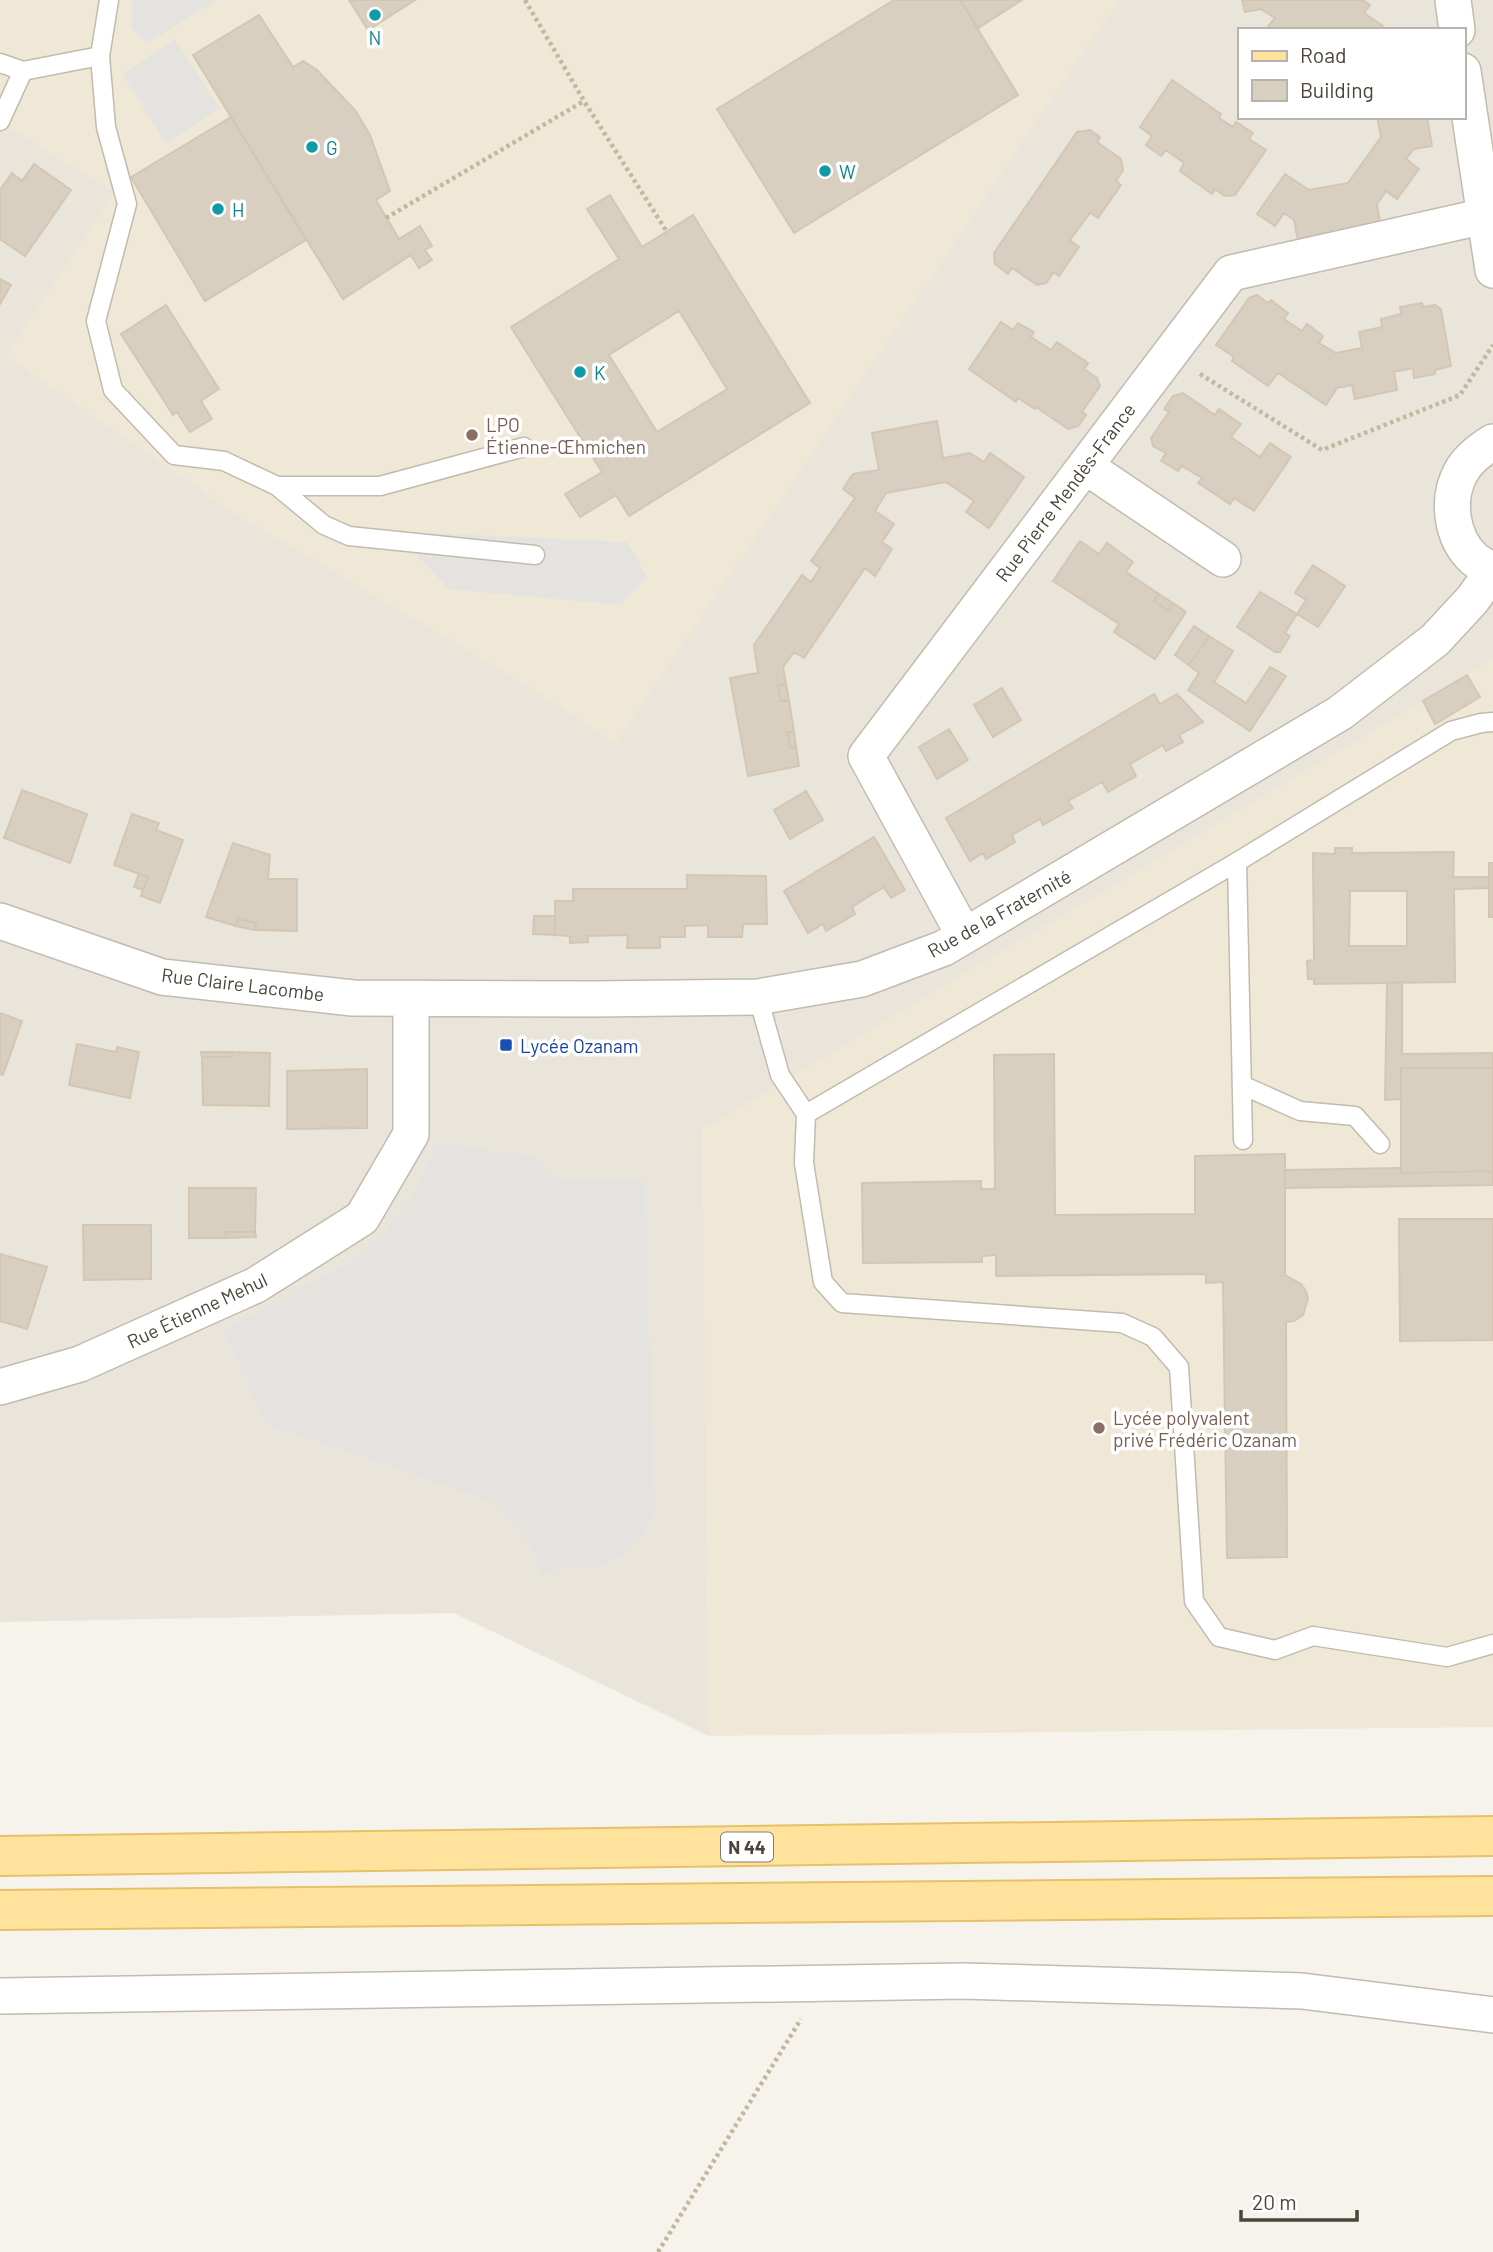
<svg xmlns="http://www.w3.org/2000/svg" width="1493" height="2252" font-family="Barlow,sans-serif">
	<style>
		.residential { fill: #eae5da; fill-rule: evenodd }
		.education { fill: #efe8d6 }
		.parking { fill: #e5e3e0 }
		.building { fill: #d8cfc1; stroke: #d3c7b4; stroke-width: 2; fill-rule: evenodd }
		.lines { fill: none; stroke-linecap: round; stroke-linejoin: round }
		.service-casing { stroke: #c2bbae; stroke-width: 21 }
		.minor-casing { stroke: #c2bbae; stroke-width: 38 }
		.primary-casing { stroke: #e6c16a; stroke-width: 42 }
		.path { stroke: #c4b79f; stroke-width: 4.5; stroke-dasharray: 3.5 3.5; stroke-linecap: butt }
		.service { stroke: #fff; stroke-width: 18 }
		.minor { stroke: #fff; stroke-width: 35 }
		.primary { stroke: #ffe39c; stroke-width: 38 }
		.culture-dot { fill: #0f9aa8; stroke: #fff; stroke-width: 2.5 }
		.education-dot { fill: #8d6e63; stroke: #fff; stroke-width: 2.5 }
		.transit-dot { fill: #1a4fb4; stroke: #fff; stroke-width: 2.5 }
		.labels { text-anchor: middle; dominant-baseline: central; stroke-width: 7; stroke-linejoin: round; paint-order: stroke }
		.shield { fill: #fff; stroke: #817c74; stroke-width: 2 }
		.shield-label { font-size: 18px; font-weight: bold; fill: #4b4439 }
		.culture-label { font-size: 19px; fill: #0d838f; stroke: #fff; text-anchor: start }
		.education-label { font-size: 19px; fill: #785e54; stroke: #fff; text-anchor: start }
		.street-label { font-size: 19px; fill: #4b4439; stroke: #fff }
		.transit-label { font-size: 19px; fill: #164399; stroke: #fff; text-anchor: start }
	</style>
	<rect width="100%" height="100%" fill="#f6f3ec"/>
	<path class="residential" d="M0 0H1493V660L703 1130 709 1736 454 1613 0 1622ZM1239 30H1463V117H1239Z"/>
	<path class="education" d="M0 0H1119L616 743 516 679 236 514 6 356 114 192 0 122Z
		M1493 660V1727L709 1736 702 1130Z"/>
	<path class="parking" d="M133 0H217L147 43 131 28Z
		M175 39 220 109 166 143 122 74Z
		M426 533 627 542 647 577 620 605 449 589 417 556Z
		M436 1142 535 1156 558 1179 645 1180 655 1509 644 1534 622 1556 599 1566H568L540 1576 533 1548 488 1500 267 1425 223 1330 348 1264 382 1236 413 1194Z"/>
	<path class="building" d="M349 0H415L368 30Z
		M894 0H960L1018 95 794 233 717 109Z
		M960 0H1022L978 28Z
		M1242 0H1363L1370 5 1364 13 1383 26 1381 30H1273L1268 26 1275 18 1261 9 1245 12Z
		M259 15 293 67 303 61 317 70 355 110 370 135 390 191 376 200 399 239 420 226 432 246 425 250 432 260 419 268 411 255 343 299 193 55Z
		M1172 80 1221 114 1219 118 1233 127 1236 122 1253 133 1249 139 1266 150 1235 195 1225 196 1215 189 1212 194 1180 171 1184 163 1166 150 1161 156 1146 145 1152 136 1140 127Z
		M231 117 306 240 205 301 131 177Z
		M1377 117H1427L1432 146 1414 149 1406 159 1419 169 1397 199 1386 191 1377 204 1380 225 1298 241 1294 220 1284 213 1275 226 1257 214 1285 174 1309 190 1348 183 1381 137Z
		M1090 130 1100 137 1097 142 1121 159 1123 170 1116 181 1121 185 1098 218 1090 213 1070 240 1079 247 1059 276 1054 272 1046 283 1037 285 1012 268 1008 274 995 264 994 253 1077 132Z
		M34 164 71 190 25 256 0 239V190L12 173 22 181Z
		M610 195 642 247 693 215 810 403 629 516 616 495 580 517 565 494 602 472 511 327 619 259 587 209ZM679 311 727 389 657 432 609 355Z
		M0 279 11 285 0 304Z
		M1257 295 1268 303 1271 300 1288 313 1284 319 1302 331 1307 324 1323 336 1319 343 1336 353 1362 348 1359 332 1382 327 1381 319 1401 314 1400 307 1422 303 1423 307 1435 305 1441 309 1451 366 1435 370V374L1414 378 1413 368 1394 372 1397 390 1355 399 1352 385 1337 388 1326 405 1278 373 1268 386 1232 361 1234 357 1216 345 1249 298Z
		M166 305 219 389 201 401 212 419 190 432 177 412 173 415 121 334Z
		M1001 322 1013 330 1018 323 1034 332 1031 337 1051 350 1057 342 1088 363 1084 369 1097 378 1100 386 1082 412 1086 415 1078 426 1068 429 1036 407 1035 409 1018 398 1016 402 969 369Z
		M1183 393 1215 415 1219 409 1241 424 1231 437 1260 457 1270 443 1291 457 1254 511 1234 498 1230 504 1198 483 1202 478 1182 466 1178 471 1161 461 1166 453 1153 446 1151 438 1169 412 1164 409 1173 396Z
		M937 421 943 458 970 453 984 462 990 453 1024 477 989 528 966 512 974 501 946 482 886 493 875 511 894 524 882 542 892 549 875 576 865 568 804 658 794 652 783 667 786 684 778 685 781 701 789 700 794 732H787L790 748 796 747 799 766 748 776 730 678 758 673 754 645 802 575 811 582 820 568 811 561 855 498 843 489 853 474 879 470 872 433Z
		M1080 541 1099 554 1107 543 1133 562 1126 572 1159 594 1154 601 1168 610 1173 603 1186 612 1155 659 1114 632 1119 624 1053 581Z
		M1313 565 1345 586 1318 627 1297 614 1306 600 1295 593Z
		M1260 592 1297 614 1285 633 1290 636 1280 652H1275L1237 627Z
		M1159 594 1173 603 1168 610 1154 601Z
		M1194 626 1209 636 1189 665 1175 655Z
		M1209 636 1233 651 1214 682 1246 703 1270 667 1286 676 1250 731 1188 690 1199 673 1189 665Z
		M1467 675 1480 697 1435 724 1423 701Z
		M786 684 789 700 781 701 778 685Z
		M1002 688 1021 720 993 737 974 705Z
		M1154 694 1160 704 1177 694 1203 722 1179 735 1183 742 1166 751 1163 745 1130 764 1136 776 1108 792 1102 782 1068 801 1073 808 1043 825 1040 819 1012 835 1015 842 986 859 983 853 970 861 946 818Z
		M949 729 968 760 937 779 919 747Z
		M787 732H794L796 747 790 748Z
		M22 790 87 814 70 863 4 838Z
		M806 791 823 820 790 839 774 810Z
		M132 814 159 823 156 830 183 840 160 903 141 896 148 877 114 865Z
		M874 837 905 890 891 898 884 887 852 907 855 914 826 931 823 924 808 933 784 891Z
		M233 843 270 855 268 879H297V931L255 930 256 923 238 919 236 926 206 917Z
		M1335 848H1352V853L1454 852 1453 877H1489V888L1454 889 1455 982 1314 984V979H1308L1307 961 1314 960 1313 853 1335 854ZM1350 891H1407V946H1349Z
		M1489 863H1493V917H1489Z
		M139 874 148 877 143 890 134 887Z
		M687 875 766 876 767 924H743L742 937H708V925L685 926V937H660V948H627L628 935 588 936V942L570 943V936L555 935V901H573V889H687Z
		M534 916H555V935L533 934Z
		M238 919 256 923 255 930 236 926Z
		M1402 982V1054L1493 1053V1068H1401V1099L1385 1100 1387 983Z
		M0 1013 22 1021 3 1075 0 1074Z
		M77 1044 116 1052 117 1047 139 1052 130 1098 69 1085Z
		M201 1052H232V1057H202Z
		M232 1052 270 1053 269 1106 203 1105 202 1057H232Z
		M1054 1054 1055 1215 1195 1214V1156L1285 1154V1275L1301 1284 1306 1291 1308 1299 1303 1315 1294 1321 1286 1322 1287 1557 1227 1558 1223 1282 1206 1283V1274L996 1276V1255L982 1256V1262L863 1263 862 1183 981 1181V1189H995L994 1055Z
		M1401 1068H1493V1171L1401 1173Z
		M367 1069V1128L287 1129V1071Z
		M1401 1168V1173L1493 1171V1185L1285 1188V1170Z
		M189 1188H256L255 1232H225L226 1238H189Z
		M1399 1219H1493V1340L1400 1341Z
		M83 1225H151V1279L84 1280Z
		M225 1232H255L256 1237 226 1238Z
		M0 1254 47 1267 27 1329 0 1321Z"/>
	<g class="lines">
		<defs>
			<path id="service" d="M109 0 100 56 106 127 127 204 96 321 113 390 174 455 224 461 277 486H380L524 447
				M0 63 23 71
				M0 121 23 71 100 56
				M277 486 324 525 349 536 535 555
				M1493 722 1481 723 1451 731 1237 862 806 1114 804 1163 823 1282 842 1303 1122 1323 1153 1337 1179 1367 1194 1601 1219 1637 1275 1650 1313 1636 1447 1657 1493 1644
				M1237 862 1243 1140
				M758 997 780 1075 806 1114
				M1242 1085 1300 1111 1355 1116 1380 1144"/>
			<path id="minor" d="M1453 0 1457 30
				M1463 71 1493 270
				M1085 466 1223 559
				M0 921 162 977 353 998 595 999 758 997 862 979 944 948 1340 713 1435 640 1472 600 1493 571C1487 567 1480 564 1474 559 1451 538 1446 499 1461 472 1468 459 1480 450 1493 442
				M964 935 866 756 1231 273 1485 216
				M0 1387 80 1364 256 1285 362 1218 411 1134V999
				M0 1996 963 1981 1302 1991 1493 2015"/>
			<path id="primary" d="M0 1856 1493 1836
				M0 1910 1493 1896"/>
		</defs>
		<use href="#service" class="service-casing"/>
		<use href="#minor" class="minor-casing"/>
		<use href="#primary" class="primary-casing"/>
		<path class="path" d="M525 0 584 101 667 232
			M386 218 584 101
			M1200 374 1322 450 1460 395 1493 345
			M658 2252 801 2019"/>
		<use href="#service" class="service"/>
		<use href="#minor" class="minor"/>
		<use href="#primary" class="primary"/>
	</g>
	<g class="culture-dot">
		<circle cx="375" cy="15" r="7"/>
		<circle cx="312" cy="147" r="7"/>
		<circle cx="825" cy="171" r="7"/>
		<circle cx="218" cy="209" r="7"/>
		<circle cx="580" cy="372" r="7"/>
	</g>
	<g class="education-dot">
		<circle cx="472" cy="435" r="7"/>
		<circle cx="1099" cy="1428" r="7"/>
	</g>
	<rect class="transit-dot" x="499" y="1038" width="14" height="14" rx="3.5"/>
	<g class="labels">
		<rect class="shield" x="721" y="1832.5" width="52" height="29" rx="5"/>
		<g class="shield-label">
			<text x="747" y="1847">N 44</text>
		</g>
		<g class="culture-label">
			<text x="375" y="37" text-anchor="middle">N</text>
			<text x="326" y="147">G</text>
			<text x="839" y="171">W</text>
			<text x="232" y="209">H</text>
			<text x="594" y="372">K</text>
		</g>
		<g class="education-label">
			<text x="486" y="424">LPO<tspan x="486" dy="22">Étienne-Œhmichen</tspan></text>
			<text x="1113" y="1417">Lycée polyvalent<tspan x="1113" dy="22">privé Frédéric Ozanam</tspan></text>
		</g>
		<g class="street-label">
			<text transform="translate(1065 492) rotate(-53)">Rue Pierre Mendès-France</text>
			<text transform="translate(999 913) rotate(-29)">Rue de la Fraternité</text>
			<text transform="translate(243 984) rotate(7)">Rue Claire Lacombe</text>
			<text transform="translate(197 1310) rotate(-25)">Rue Étienne Mehul</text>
		</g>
		<g class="transit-label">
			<text x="520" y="1045">Lycée Ozanam</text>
		</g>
	</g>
	<rect x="1238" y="28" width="228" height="91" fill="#ffffff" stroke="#b7b4b0" stroke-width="2"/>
	<rect x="1252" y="51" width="35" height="10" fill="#ffe39c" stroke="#b7b4b0" stroke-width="2"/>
	<text x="1300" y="63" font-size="21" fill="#4b4439">Road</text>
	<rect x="1252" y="80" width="35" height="21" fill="#d8cfc1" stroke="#b7b4b0" stroke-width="2"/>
	<text x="1300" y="98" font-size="21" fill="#4b4439">Building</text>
	<path d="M1241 2210v10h116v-10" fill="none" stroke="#4b4439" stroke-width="3.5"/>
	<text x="1252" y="2210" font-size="21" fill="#4b4439" stroke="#ffffff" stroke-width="5" paint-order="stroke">20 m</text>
</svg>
